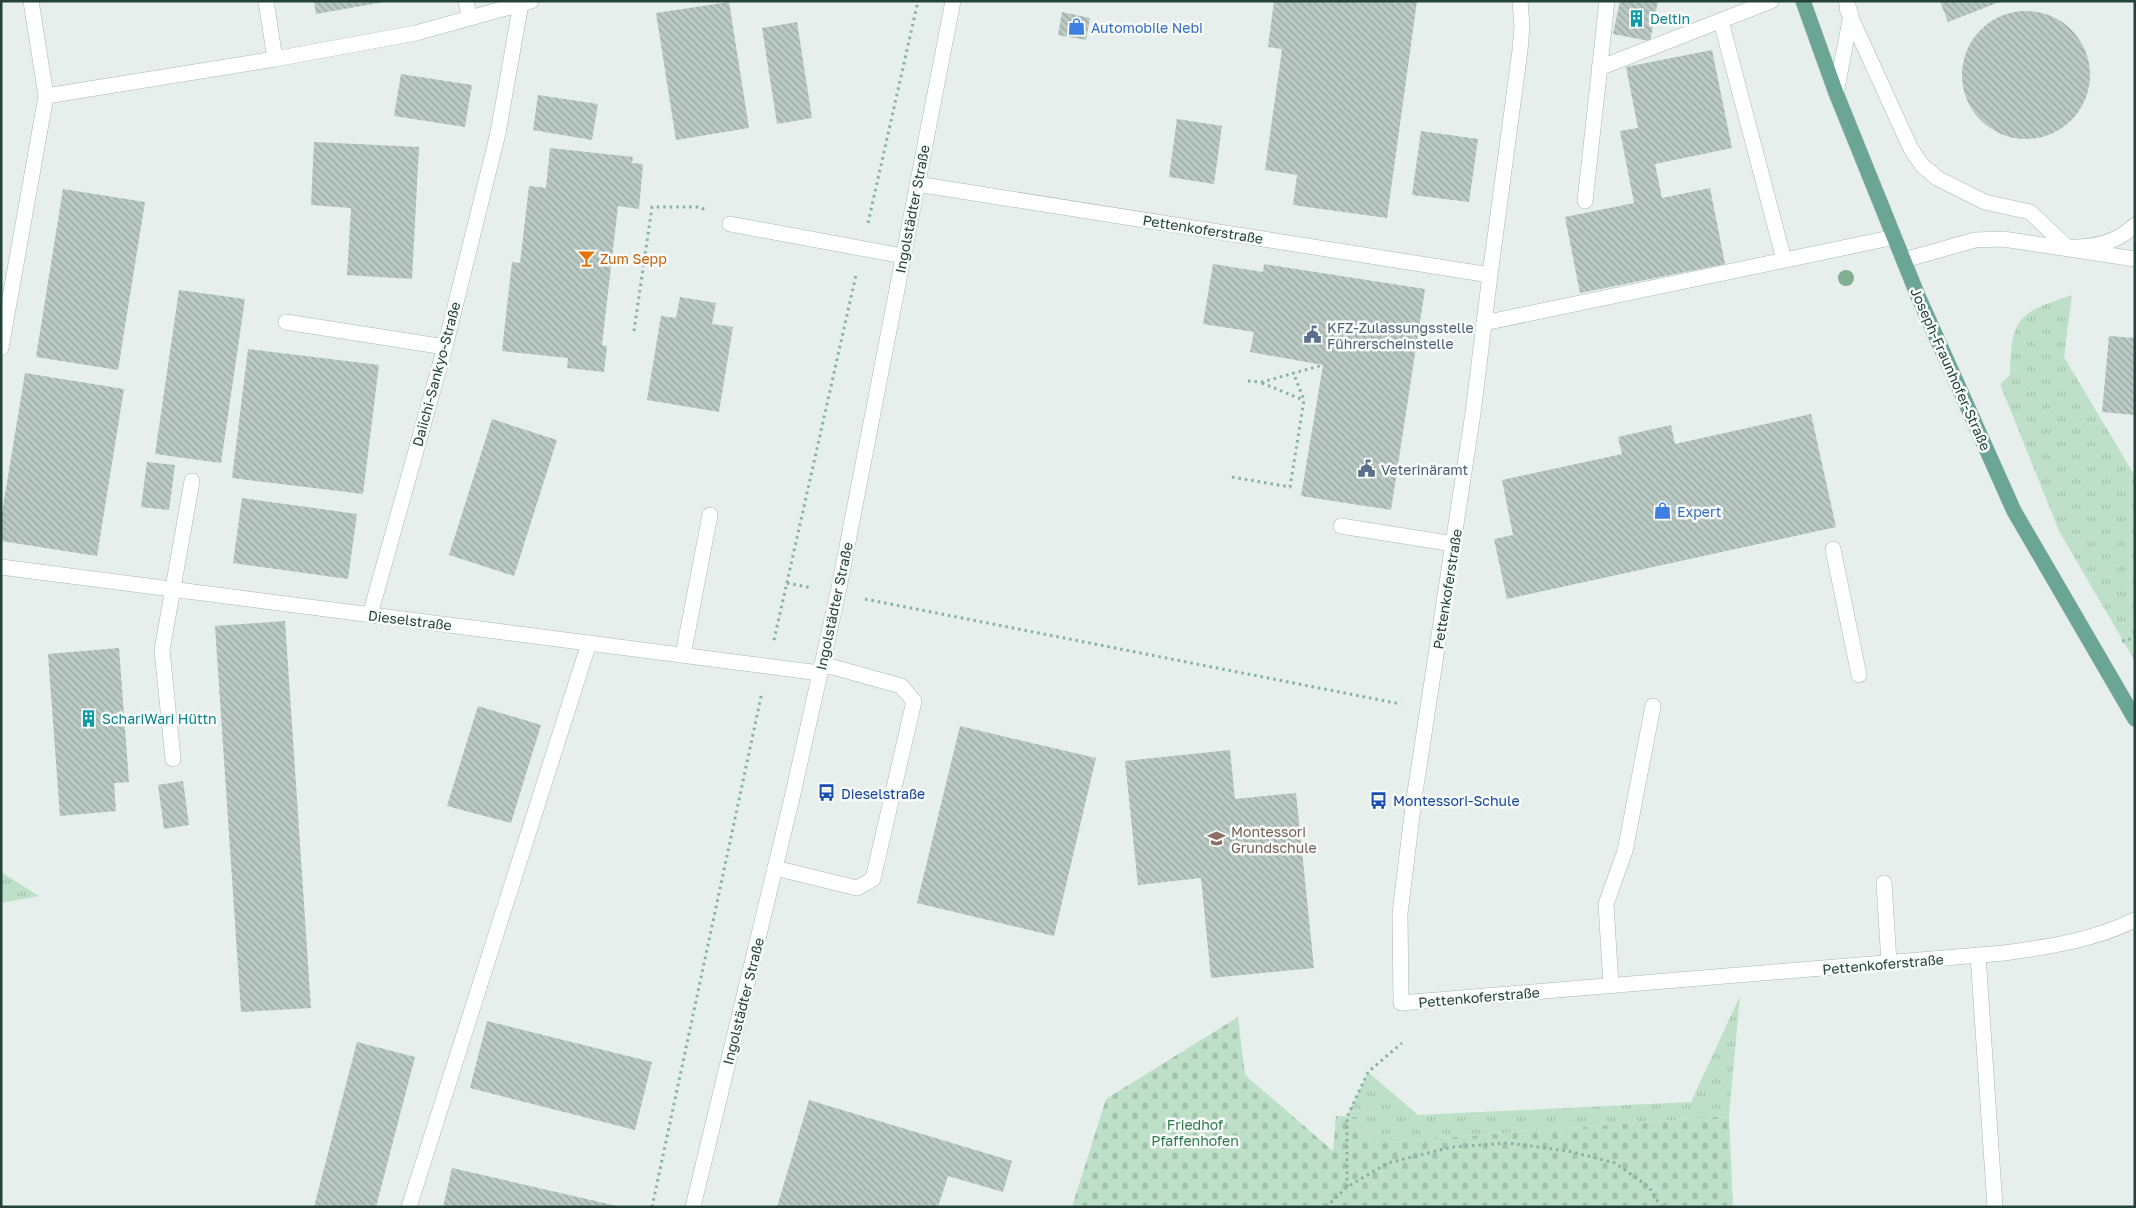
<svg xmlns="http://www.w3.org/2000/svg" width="2136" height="1208" font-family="'Golos Text',sans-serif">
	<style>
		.grass { fill: url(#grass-tufts) }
		.cemetery { fill: url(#cemetery-stones) }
		.building { fill: url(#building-back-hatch) }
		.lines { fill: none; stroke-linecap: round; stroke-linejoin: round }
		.service-casing { stroke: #a8b8b2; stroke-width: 16 }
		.minor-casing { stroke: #a8b8b2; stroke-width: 16 }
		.tertiary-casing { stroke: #a8b8b2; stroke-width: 16 }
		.secondary-casing { stroke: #a4bbb3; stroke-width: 16 }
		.primary-casing { stroke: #c2cac8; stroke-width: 16 }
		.path { stroke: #86b3a5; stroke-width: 3; stroke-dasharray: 2.5 4; stroke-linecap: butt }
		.service { stroke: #fff; stroke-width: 15 }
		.minor { stroke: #fff; stroke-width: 15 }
		.tertiary { stroke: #fff; stroke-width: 15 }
		.secondary { stroke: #fff; stroke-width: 15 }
		.primary { stroke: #6aa596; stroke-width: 15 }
		.tree { fill: #80af93 }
		.labels { text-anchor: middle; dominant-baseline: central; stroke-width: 5; stroke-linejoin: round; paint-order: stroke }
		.culture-label { font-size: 14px; fill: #0d838f; stroke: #f7fbf9; text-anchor: start }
		.shop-label { font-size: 14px; fill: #366cbe; stroke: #f7fbf9; text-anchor: start }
		.street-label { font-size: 14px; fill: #24423a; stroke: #f7fbf9 }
		.food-label { font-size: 14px; fill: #c56008; stroke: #f7fbf9; text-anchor: start }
		.service-label { font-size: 14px; fill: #4e5e75; stroke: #f7fbf9; text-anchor: start }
		.transit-label { font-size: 14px; fill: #164399; stroke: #f7fbf9; text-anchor: start }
		.education-label { font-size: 14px; fill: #785e54; stroke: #f7fbf9; text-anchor: start }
		.park-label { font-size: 14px; fill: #2d7a4b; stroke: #f7fbf9 }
	</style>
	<defs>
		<pattern id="grass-tufts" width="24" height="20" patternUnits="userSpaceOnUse" patternTransform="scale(1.25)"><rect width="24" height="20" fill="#bfe0c8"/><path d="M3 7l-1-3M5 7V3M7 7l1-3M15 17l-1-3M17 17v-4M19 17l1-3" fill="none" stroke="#a4c1ad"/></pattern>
		<pattern id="cemetery-stones" width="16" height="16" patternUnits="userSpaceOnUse" patternTransform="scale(1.25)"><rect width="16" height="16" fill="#bfe0c8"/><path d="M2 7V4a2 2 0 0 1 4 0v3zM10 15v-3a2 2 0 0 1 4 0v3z" fill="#a4c1ad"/></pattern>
		<pattern id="building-back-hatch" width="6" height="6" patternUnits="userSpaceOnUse" patternTransform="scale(1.25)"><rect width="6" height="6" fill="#bbcac4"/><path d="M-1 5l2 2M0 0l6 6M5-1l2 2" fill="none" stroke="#98a6a0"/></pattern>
	</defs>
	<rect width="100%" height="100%" fill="#e6efeb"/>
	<path class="grass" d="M2072 295 2064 357 2135 476V661L2059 531 2000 384 2010 375C2011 317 2018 313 2072 295Z
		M1 872 39 896 1 903Z
		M1740 996 1729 1116 1373 1143 1357 1117H1347L1368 1072 1418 1115 1691 1102Z"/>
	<path class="cemetery" d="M1238 1017 1245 1075 1333 1151 1336 1116 1357 1117 1373 1143 1729 1116 1733 1207H1072L1106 1099Z"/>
	<path class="building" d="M314 1H384V2L316 14Z
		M1274 1H1417L1387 218 1293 205 1297 175 1265 170 1282 49 1268 47Z
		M1620 1H1658L1650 41 1613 34Z
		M1940 1H2002L1948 22Z
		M729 2 749 128 676 140 656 13Z
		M1962 75a64 64 0 1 1 128 0a64 64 0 1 1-128 0Z
		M1062 12 1090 18 1086 40 1058 35Z
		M797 22 812 118 777 124 762 28Z
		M1712 50 1732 148 1655 164 1662 198 1710 188 1725 264 1580 293 1565 217 1634 203 1620 131 1638 128 1626 67Z
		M401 74 472 85 465 127 394 116Z
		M538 95 598 104 592 140 533 130Z
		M1177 119 1222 126 1214 184 1169 177Z
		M1421 131 1478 139 1469 202 1412 195Z
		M314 142 419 147 412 279 347 275 351 208 311 205Z
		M550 148 633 157 632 163 643 164 639 209 618 206 602 345 607 346 604 372 567 368 568 358 502 351 512 262 520 263 529 186 546 188Z
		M63 189 145 202 118 370 36 357Z
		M1213 264 1263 272 1264 264 1425 289 1391 510 1301 496 1323 365 1250 352 1254 332 1203 324Z
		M179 290 245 299 221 463 155 454Z
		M680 297 716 303 712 324 733 327 719 412 647 400 661 316 676 318Z
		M2109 336 2135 338V415L2102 412Z
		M248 349 379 365 363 494 232 478Z
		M25 373 124 389 97 556 1 541V519Z
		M1811 414 1836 527 1507 599 1494 539 1513 535 1502 480 1622 454 1618 437 1671 425 1675 444Z
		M492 419 557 440 514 576 449 555Z
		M147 462 175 465 169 510 141 507Z
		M242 498 357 514 348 579 233 563Z
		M285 621 311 1008 241 1012 215 626Z
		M119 648 129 782 114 783 116 811 60 816 48 654Z
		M478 706 541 725 511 823 447 806Z
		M960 726 1096 758 1054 936 917 903Z
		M1230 750 1235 799 1296 793 1314 968 1211 978 1201 878 1138 885 1125 761Z
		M183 781 189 825 164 829 158 785Z
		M487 1021 652 1062 635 1130 470 1088Z
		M357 1042 415 1057 376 1207H314Z
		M809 1100 1012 1161 1003 1192 948 1176 938 1207H777Z
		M452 1168 617 1206V1207H443Z"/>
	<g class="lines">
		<defs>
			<path id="service" d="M266 1 275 59
				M466 1 469 18
				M1847 9 1911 149 1922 165 1937 178 1985 202 2030 212 2067 247C2091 248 2117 243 2135 225
				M1721 21 1784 260
				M1599 68 1771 1
				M46 96 275 59 416 33 531 1
				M498 133 521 3
				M1585 201 1607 1
				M730 224 903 256
				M1904 260 1975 240 2003 239 2135 259
				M286 322 445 347
				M1484 323 1895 237
				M1 348 46 96 31 1
				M1341 526 1454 544
				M1833 549 1859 675
				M683 655 710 515
				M173 759 162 650 192 481
				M775 868 857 888 873 879 914 701 901 686 822 664
				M1884 883 1889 963
				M1978 955 1995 1207
				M1611 986 1606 904 1625 851 1653 706
				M409 1207 589 643"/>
			<path id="minor" d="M1520 1 1522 27 1520 50 1490 275 1473 413 1414 799 1400 913 1401 1003 2004 953C2048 947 2094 940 2135 920
				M917 184 1490 275
				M1 567 820 673
				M370 615 445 347 498 133"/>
			<path id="tertiary" d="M693 1207 792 798 838 593 953 1"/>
			<path id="secondary" d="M1836 93 1851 15 1846 1"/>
			<path id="primary" d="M1803 1 1836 93 1918 296 2014 511 2135 719"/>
		</defs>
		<use href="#service" class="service-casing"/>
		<use href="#minor" class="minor-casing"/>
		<use href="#tertiary" class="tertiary-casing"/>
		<use href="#secondary" class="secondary-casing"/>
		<use href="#primary" class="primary-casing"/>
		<path class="path" d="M868 223 918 1
			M634 331 652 207H700L707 211
			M1248 381 1262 382 1323 365
			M1262 383 1303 400
			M1232 477 1290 487 1304 400 1293 372
			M787 583 812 588
			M865 599 1401 704
			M774 640 856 275
			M2122 641 2135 638
			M1347 1187V1117L1368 1072 1402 1043
			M652 1207 762 692
			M1326 1207 1347 1187 1388 1163 1452 1147 1508 1143 1568 1151 1615 1163 1649 1187 1661 1207"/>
		<use href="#service" class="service"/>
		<use href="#minor" class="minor"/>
		<use href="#tertiary" class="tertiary"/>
		<use href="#secondary" class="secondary"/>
		<use href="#primary" class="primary"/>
	</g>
	<circle class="tree" cx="1846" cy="278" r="8"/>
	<defs>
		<symbol id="building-bare" viewBox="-9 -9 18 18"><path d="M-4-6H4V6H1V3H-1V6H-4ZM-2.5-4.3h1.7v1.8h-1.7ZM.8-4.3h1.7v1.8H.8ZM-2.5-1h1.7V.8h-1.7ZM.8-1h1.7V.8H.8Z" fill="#0f9aa8" stroke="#f7fbf9" stroke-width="2.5" paint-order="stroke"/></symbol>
		<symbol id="shop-bare" viewBox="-9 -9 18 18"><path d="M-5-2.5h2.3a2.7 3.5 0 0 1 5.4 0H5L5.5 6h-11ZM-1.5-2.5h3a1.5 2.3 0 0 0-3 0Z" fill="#3f7fe0" stroke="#f7fbf9" stroke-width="2.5" paint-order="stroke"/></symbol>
		<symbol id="bar-bare" viewBox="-9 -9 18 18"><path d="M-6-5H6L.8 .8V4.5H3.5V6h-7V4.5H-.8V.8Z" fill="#e8710a" stroke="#f7fbf9" stroke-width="2.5" paint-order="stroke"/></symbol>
		<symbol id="civic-bare" viewBox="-9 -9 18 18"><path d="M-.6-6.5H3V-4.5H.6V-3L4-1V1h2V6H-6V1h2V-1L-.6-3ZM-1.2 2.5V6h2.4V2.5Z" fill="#5c6f8a" stroke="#f7fbf9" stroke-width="2.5" paint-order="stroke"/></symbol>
		<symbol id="bus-bare" viewBox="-9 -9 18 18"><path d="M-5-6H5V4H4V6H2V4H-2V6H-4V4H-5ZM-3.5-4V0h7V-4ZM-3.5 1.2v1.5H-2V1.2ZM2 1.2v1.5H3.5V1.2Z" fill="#1a4fb4" stroke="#f7fbf9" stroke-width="2.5" paint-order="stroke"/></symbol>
		<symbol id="school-bare" viewBox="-9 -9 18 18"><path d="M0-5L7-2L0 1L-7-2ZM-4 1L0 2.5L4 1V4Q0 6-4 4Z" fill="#8d6e63" stroke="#f7fbf9" stroke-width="2.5" paint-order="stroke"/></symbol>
	</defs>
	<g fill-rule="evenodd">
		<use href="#building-bare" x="1624" y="6" width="25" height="25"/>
		<use href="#shop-bare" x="1064" y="14" width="25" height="25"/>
		<use href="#bar-bare" x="574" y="246" width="25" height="25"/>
		<use href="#civic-bare" x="1300" y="322" width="25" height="25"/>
		<use href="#civic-bare" x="1354" y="456" width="25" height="25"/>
		<use href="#shop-bare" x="1650" y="498" width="25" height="25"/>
		<use href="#building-bare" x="76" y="706" width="25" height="25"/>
		<use href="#bus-bare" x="814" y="780" width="25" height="25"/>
		<use href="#bus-bare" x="1366" y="788" width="25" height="25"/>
		<use href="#school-bare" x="1204" y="826" width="25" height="25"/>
	</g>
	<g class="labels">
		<g class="culture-label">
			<text x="1650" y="18">Deltin</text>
			<text x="102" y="718">SchariWari Hüttn</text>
		</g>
		<g class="shop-label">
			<text x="1091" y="27">Automobile Nebi</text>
			<text x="1677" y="511">Expert</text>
		</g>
		<g class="street-label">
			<text transform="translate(912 209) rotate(-79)">Ingolstädter Straße</text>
			<text transform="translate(1203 229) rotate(9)">Pettenkoferstraße</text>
			<text transform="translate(1951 369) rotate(66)">Joseph-Fraunhofer-Straße</text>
			<text transform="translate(436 374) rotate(-75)">Daiichi-Sankyo-Straße</text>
			<text transform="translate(1447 589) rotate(-81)">Pettenkoferstraße</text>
			<text transform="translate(834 606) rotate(-78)">Ingolstädter Straße</text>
			<text transform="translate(410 620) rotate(7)">Dieselstraße</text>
			<text transform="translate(1883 964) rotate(-5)">Pettenkoferstraße</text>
			<text transform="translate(1479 997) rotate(-5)">Pettenkoferstraße</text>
			<text transform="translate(743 1001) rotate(-76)">Ingolstädter Straße</text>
		</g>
		<g class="food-label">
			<text x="600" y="258">Zum Sepp</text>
		</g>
		<g class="service-label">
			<text x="1327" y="327">KFZ-Zulassungsstelle<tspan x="1327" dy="16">Führerscheinstelle</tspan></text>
			<text x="1381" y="469">Veterinäramt</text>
		</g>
		<g class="transit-label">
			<text x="841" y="793">Dieselstraße</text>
			<text x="1393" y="800">Montessori-Schule</text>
		</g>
		<g class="education-label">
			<text x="1231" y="831">Montessori<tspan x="1231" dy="16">Grundschule</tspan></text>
		</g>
		<g class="park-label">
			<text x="1195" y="1124">Friedhof<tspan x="1195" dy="16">Pfaffenhofen</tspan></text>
		</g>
	</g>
	<rect width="2136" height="1208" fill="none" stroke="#24423a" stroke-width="5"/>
</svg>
